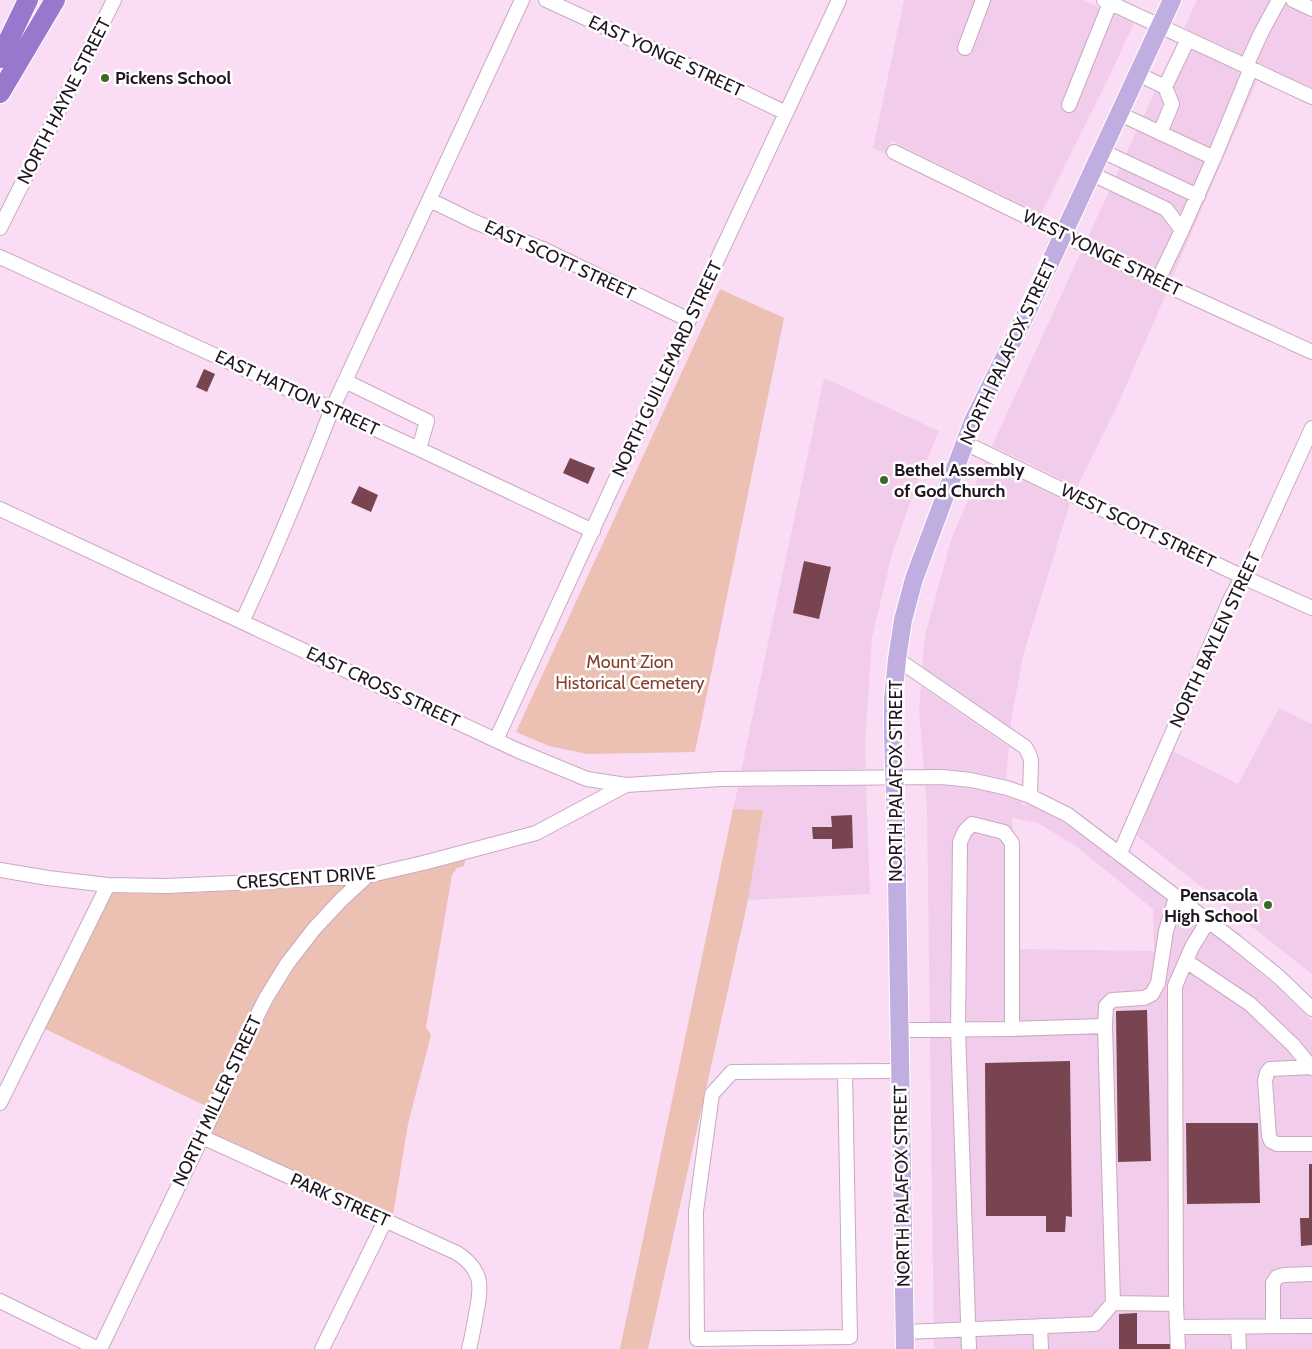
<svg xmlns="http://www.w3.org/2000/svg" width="1312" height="1349" font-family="Cabin,sans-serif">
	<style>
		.built { fill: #f2cdeb; fill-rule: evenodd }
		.green { fill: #ecc0b2 }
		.building { fill: #774450 }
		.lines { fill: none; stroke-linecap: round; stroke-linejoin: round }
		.minor-casing { stroke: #c7a9c1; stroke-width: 16 }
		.major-casing { stroke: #fff; stroke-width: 20 }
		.highway-casing { stroke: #fff; stroke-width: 22 }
		.minor { stroke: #fff; stroke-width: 14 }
		.major { stroke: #c1aee1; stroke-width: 18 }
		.highway { stroke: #9778cd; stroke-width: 20 }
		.poi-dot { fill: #3c6826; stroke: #fff; stroke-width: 2 }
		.labels { text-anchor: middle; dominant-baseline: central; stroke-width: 5; stroke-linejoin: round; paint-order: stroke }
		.street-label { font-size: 18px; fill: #21161f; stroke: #fff }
		.poi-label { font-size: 18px; font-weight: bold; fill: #21161f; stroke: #fff; text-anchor: start }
		.park-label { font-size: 18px; fill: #86402a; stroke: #fff }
	</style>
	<rect width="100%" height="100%" fill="#fbdcf5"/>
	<path class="built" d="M904 0H1083L1134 23 1110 75 1041 214 892 141 885 153 873 148Z
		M1197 0H1312V88L1184 28Z
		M1177 43 1257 81 1172 278 1088 237Z
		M1081 252 1166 294 1119 402 1077 487 992 446Z
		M824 378 939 431 918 481 892 554 872 638 865 743 866 769 741 771Z
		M985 462 1070 503 1023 656 1010 727 922 667 925 635 952 537Z
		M921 686 1009 747 1006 779 973 772 944 769H924L919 709Z
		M1279 708 1312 724V974L1137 836 1171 750 1238 784Z
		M866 785 870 894 748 900 763 810 733 809 738 787Z
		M925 785H941L969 788 1002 795 1022 802V805L1028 804 1063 822 1110 857V859L1116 861 1231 948 1274 984 1312 1021V1349H934L927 811ZM1012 818 1038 823 1077 847 1153 909 1154 951 1019 949Z"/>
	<path class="green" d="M720 289 784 318 695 752 587 754 549 746 516 732Z
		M733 809 763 810 748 900 648 1349H620Z
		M465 860 464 866 457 868 452 875 426 1027 431 1035 408 1124 393 1215 212 1133 254 1037 272 1002 293 968 319 934 346 905 370 883Z
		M346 885C312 916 282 955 259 996 239 1031 224 1069 208 1107L45 1029 112 893 165 894 256 890Z"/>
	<path class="building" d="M204 369 215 374 207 392 196 387Z
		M570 458 595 468 588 484 563 473Z
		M359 486 378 495 371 512 351 503Z
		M804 561 831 567 819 619 793 613Z
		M852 815 853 848 832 849V839H813L812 827H832L831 816Z
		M1147 1010 1151 1161 1118 1162 1116 1011Z
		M1070 1061 1072 1217 1066 1216 1065 1232H1046V1216H986L985 1063Z
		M1186 1123H1258L1260 1203 1187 1204Z
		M1309 1164H1312V1245L1301 1246 1300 1218H1309Z
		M1137 1313V1344H1171V1349H1119V1314Z"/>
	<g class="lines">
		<defs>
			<path id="minor" d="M546 0 668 56 786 113
				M1104 0 1312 97
				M1293 0 1312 9
				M965 48 983 0
				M1246 66 1261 33 1279 0
				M1138 74 1165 87
				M1069 105 1110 3
				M1120 114 1214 158 1251 68
				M1160 133 1172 104 1165 87 1188 39
				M1102 151 1198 196
				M894 152 1179 291 1312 352
				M1092 174 1166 209 1182 230 1158 280
				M430 200 475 222 545 250 689 320
				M0 228 114 0
				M1182 230 1214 158
				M0 257 419 449 593 531
				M345 381 427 421 419 449
				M965 443 1243 577 1312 608
				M0 509 519 751 587 779 626 785 720 779 942 777 971 780 1007 788 1030 796 1068 815 1236 942 1279 977 1312 1009
				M242 622C275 552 304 481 332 409L522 0
				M897 659 1025 747 1029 754 1031 760 1030 796
				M496 740 689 320 839 0
				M1120 853 1231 598 1251 562 1312 428
				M0 870 48 878 108 885 166 886 257 882 367 876 423 863 536 833 626 785
				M1186 961 1250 1004 1293 1045 1312 1068
				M1105 1026 1106 1006 1112 1000 1144 998 1152 994 1158 983 1166 931 1176 897
				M899 1030 1012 1029 1105 1026 1113 1303 1095 1324 905 1332
				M1312 1067 1270 1069 1267 1073 1265 1081 1269 1136 1271 1141 1277 1144H1312
				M845 1072 850 1337 697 1339 696 1211 712 1094 732 1072 900 1071
				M0 1103 108 885
				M202 1137 457 1253C483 1270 482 1286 476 1314 474 1326 472 1337 469 1349
				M0 1301 98 1349
				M1113 1303 1176 1304 1175 986 1192 947 1208 921
				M1176 1304 1178 1349
				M1040 1326 1041 1349
				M1273 1326V1283L1277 1277 1284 1275 1312 1274
				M1177 1327 1312 1326
				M1238 1327 1239 1349
				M100 1349 202 1137 248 1034 266 998 287 964 314 929 341 900 367 876
				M322 1349 385 1221
				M969 1349 958 1030 960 842 965 831 972 824 1004 832 1012 843V1029"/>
			<path id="major" d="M905 1349 896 822 893 737V699L897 659 903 620 914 579 973 421 1028 310 1172 0"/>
			<path id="highway" d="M0 58 28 0
				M0 93 55 0"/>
		</defs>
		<use href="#minor" class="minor-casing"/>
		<use href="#major" class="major-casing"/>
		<use href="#highway" class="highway-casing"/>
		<use href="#minor" class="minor"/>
		<use href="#major" class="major"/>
		<use href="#highway" class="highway"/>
	</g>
	<g class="poi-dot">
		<circle cx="105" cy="78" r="5"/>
		<circle cx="884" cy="480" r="5"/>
		<circle cx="1268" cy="905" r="5"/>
	</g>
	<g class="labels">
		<g class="street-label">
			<text transform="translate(666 56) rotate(25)">EAST YONGE STREET</text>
			<text transform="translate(64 101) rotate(-63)">NORTH HAYNE STREET</text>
			<text transform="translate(1102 253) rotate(26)">WEST YONGE STREET</text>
			<text transform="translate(560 260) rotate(25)">EAST SCOTT STREET</text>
			<text transform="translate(1008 352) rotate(-65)">NORTH PALAFOX STREET</text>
			<text transform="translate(667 369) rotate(-65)">NORTH GUILLEMARD STREET</text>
			<text transform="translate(297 393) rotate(25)">EAST HATTON STREET</text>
			<text transform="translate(1138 526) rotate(26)">WEST SCOTT STREET</text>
			<text transform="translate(1215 640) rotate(-65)">NORTH BAYLEN STREET</text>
			<text transform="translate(383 687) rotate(25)">EAST CROSS STREET</text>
			<text transform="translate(896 781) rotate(-90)">NORTH PALAFOX STREET</text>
			<text transform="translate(306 878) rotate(-4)">CRESCENT DRIVE</text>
			<text transform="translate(217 1101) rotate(-65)">NORTH MILLER STREET</text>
			<text transform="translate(902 1186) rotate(-91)">NORTH PALAFOX STREET</text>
			<text transform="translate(340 1200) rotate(24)">PARK STREET</text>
		</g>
		<g class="poi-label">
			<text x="115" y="78">Pickens School</text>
			<text x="894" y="470">Bethel Assembly<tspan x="894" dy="21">of God Church</tspan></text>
			<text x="1258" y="895" text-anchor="end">Pensacola<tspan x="1258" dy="21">High School</tspan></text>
		</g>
		<g class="park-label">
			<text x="630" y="662">Mount Zion<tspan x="630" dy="21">Historical Cemetery</tspan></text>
		</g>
	</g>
</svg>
